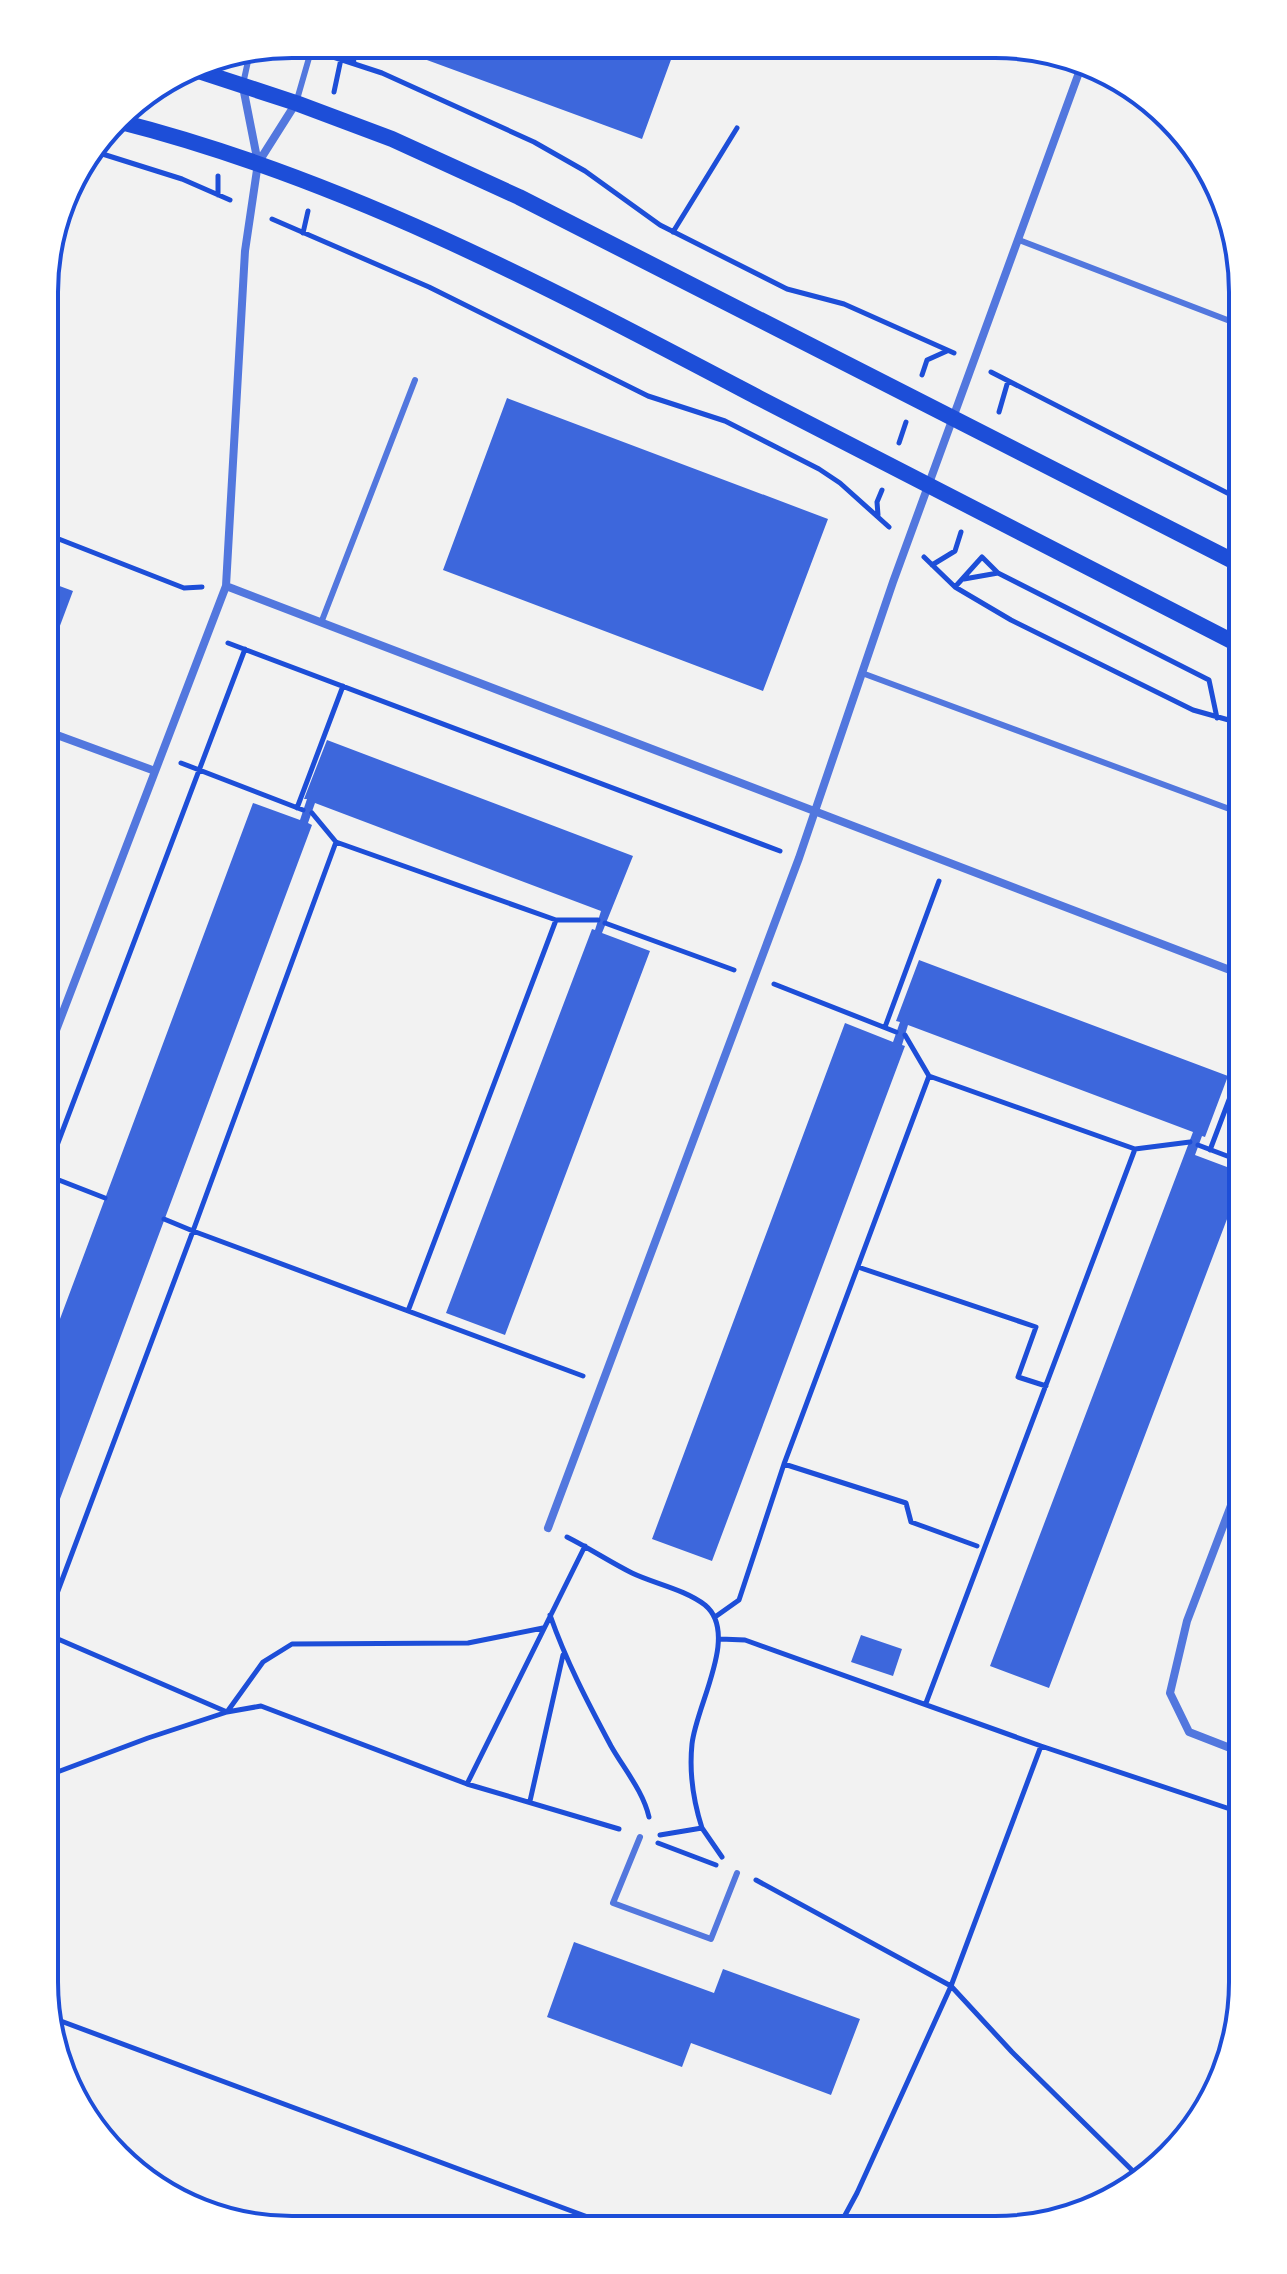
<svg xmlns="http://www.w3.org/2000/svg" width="1287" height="2274" font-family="Manrope,sans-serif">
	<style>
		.building { fill: #3d67dc }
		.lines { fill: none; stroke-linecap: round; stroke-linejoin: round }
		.path { stroke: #1d4ed8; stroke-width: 5 }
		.service { stroke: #5277de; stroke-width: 6 }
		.minor { stroke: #5277de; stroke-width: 8 }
		.secondary { stroke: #1d4ed8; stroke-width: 16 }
		.rim { fill: none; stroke: #1d4ed8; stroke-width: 4 }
	</style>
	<rect width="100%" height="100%" fill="#f2f2f2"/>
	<path class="building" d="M386 45 676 46 642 139Z
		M507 398 828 519 763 691 443 570Z
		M46 581 73 591 46 663Z
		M327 740 633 856 602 933 650 951 505 1335 446 1313 592 929 595 930 601 911 315 803 308 823 312 825 45 1539V1359L253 803 300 820 307 799H304Z
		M919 960 1228 1076 1205 1137 1202 1136 1195 1155 1243 1173V1177L1049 1688 990 1666 1193 1132 908 1025 902 1045 905 1046 712 1561 652 1539 845 1023 893 1042 900 1022 896 1021Z
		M861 1635 902 1649 893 1676 851 1662Z
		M574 1942 714 1993 723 1969 860 2019 831 2095 691 2043 682 2067 547 2017Z"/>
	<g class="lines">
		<path class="path" d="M351 44 354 63
			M330 56 382 73 534 142 585 171 660 225 787 289 844 304 954 353
			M334 92 341 59
			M93 151 182 179 230 200
			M218 176V195
			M272 219 429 287 648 396 725 421 819 469 840 483 889 527
			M673 232 737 128
			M303 233 308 211
			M991 372 1243 501
			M922 375 927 360 947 351
			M999 412 1008 381
			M899 443 906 422
			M878 515 877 502 882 490
			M46 534 184 588 202 587
			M924 557 955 587 1011 620 1193 710 1243 724
			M932 565 955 551 961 532
			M964 579 998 573 1209 680 1217 718
			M955 587 982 557 998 573
			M228 643 780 851
			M181 763 303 810
			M297 808 343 686
			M312 813 336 842
			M556 920H598
			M605 923 734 970
			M774 984 896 1032
			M885 1027 939 881
			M905 1035 929 1076
			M1198 1145 1243 1162
			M1135 1149 1190 1142
			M1210 1150 1243 1063
			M46 1175 105 1198
			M45 1177 245 649
			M164 1219 193 1231 336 842 556 920 408 1311
			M858 1267 1036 1327 1018 1377 1046 1386
			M784 1464 906 1503 911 1522 977 1546
			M567 1537C589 1548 610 1562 632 1573 655 1584 684 1589 705 1605 740 1634 696 1705 692 1744 689 1773 693 1800 702 1828
			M550 1615C566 1661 588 1703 611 1746 624 1769 643 1791 649 1817
			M715 1617 739 1600 784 1464 929 1076 1135 1149 926 1703
			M44 1628 193 1231 583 1376
			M44 1633 227 1712 261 1706 467 1784 619 1829
			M720 1639 745 1640 1041 1746 1242 1813
			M1041 1746 951 1986 1012 2052 1142 2180
			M44 1777 148 1738 227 1712 263 1662 292 1644 468 1643 543 1628
			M467 1784 585 1546
			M530 1801 563 1655
			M660 1835 702 1828 722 1857
			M658 1843 716 1865
			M756 1880 951 1986 857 2193 837 2230
			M50 2017 620 2229"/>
		<path class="service" d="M243 84 250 52
			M296 103 313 44
			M1019 240 1243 326
			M321 623 415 380
			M862 673 1243 814
			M640 1837 613 1903 711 1939 737 1873"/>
		<path class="minor" d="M258 163 296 103
			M226 586 1243 975
			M46 731 155 771
			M45 1059 226 586 245 251 258 163 243 87
			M548 1528 799 858 893 582 1081 67
			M1243 1753 1189 1732 1170 1693 1187 1621 1243 1474"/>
		<path class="secondary" d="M189 68 296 103 392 139 519 197 1243 566
			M117 121C344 178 552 289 759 398 919 482 1081 564 1243 647"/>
	</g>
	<path d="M0 0H1287V2274H0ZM292 58H995A234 234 0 0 1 1229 292V1982A234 234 0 0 1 995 2216H292A234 234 0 0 1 58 1982V292A234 234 0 0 1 292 58Z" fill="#fff" fill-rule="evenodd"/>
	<path class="rim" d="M292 58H995A234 234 0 0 1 1229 292V1982A234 234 0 0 1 995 2216H292A234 234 0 0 1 58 1982V292A234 234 0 0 1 292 58Z"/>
</svg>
